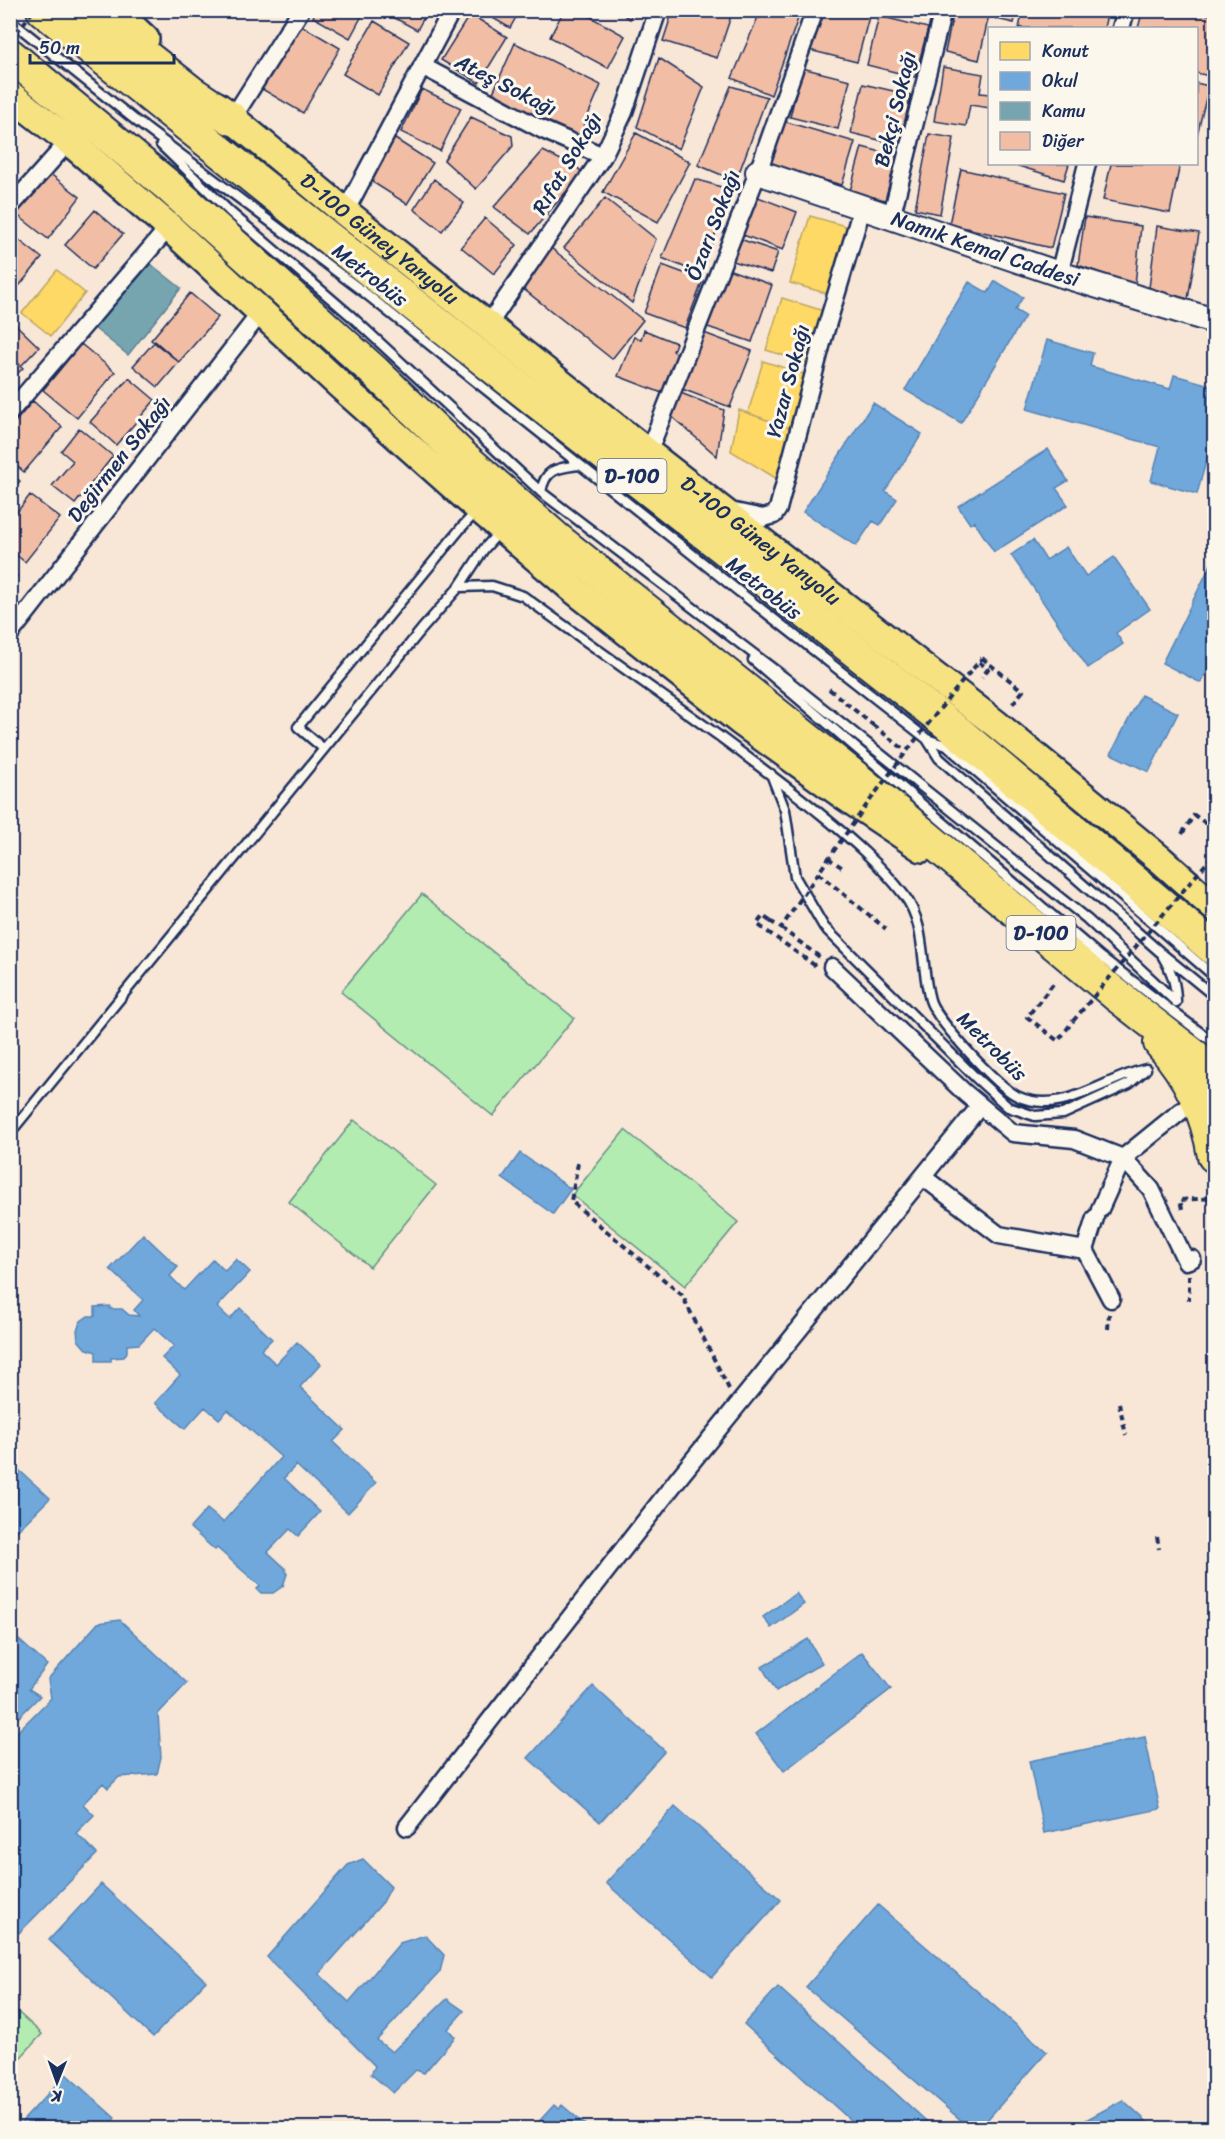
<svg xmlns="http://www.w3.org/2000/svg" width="1225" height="2139" font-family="Sriracha,sans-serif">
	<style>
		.green { fill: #b2ecb0; stroke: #668e87; stroke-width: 1.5 }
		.homes { fill: #ffd966; stroke: #bba664; stroke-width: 1.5 }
		.schools { fill: #6fa8dc; stroke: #5684b6; stroke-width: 1.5 }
		.public { fill: #76a5af; stroke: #5b8297; stroke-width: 1.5 }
		.building { fill: #f1bda4; stroke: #1b2f5e; stroke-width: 1.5 }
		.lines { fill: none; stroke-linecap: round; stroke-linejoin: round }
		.lane-casing { stroke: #1b2f5e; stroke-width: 13 }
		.street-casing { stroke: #1b2f5e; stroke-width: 21 }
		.secondary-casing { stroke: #1b2f5e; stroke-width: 28 }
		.primary-casing { stroke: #1b2f5e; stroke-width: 32 }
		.highway-casing { stroke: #1b2f5e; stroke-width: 36 }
		.path { stroke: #1b2f5e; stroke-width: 4; stroke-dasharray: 6 4.5; stroke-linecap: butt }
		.lane { stroke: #fbf7ec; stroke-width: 8 }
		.street { stroke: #fbf7ec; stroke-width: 16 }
		.secondary { stroke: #fbf7ec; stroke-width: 24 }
		.primary { stroke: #f7e281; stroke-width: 27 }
		.highway { stroke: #f7e281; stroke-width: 32 }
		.path-bridge { stroke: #1b2f5e; stroke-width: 4; stroke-dasharray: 6 4.5; stroke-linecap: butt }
		.labels { text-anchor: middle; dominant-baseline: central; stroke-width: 6; stroke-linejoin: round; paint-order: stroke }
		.shield { fill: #fbf7ec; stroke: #5e6b89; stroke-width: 1.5 }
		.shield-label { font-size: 20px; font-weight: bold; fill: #1b2f5e }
		.street-label { font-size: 21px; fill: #1b2f5e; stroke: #fbf7ec }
	</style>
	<rect width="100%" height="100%" fill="#f8e6d6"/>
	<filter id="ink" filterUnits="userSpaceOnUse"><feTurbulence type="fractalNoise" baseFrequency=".0167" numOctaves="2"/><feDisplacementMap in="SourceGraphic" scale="12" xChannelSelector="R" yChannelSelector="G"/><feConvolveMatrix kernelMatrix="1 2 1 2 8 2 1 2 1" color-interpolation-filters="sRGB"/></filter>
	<g filter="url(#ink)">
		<path class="green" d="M422 894 574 1018 493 1116 341 992Z
			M354 1120 436 1185 370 1267 289 1202Z
			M625 1130 738 1222 685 1286 572 1195Z
			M10 2005 42 2034 11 2068H10Z"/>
		<path class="homes" d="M193 10H215L216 15 195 18Z
			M810 216 849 227 829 294 790 283Z
			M57 270 85 293 51 336 22 313Z
			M782 298 824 311 808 363 766 350Z
			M763 361 807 375 792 429 748 413Z
			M739 410 792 429 779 480 731 451Z"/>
		<path class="schools" d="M995 281 1023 297 1015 310 1025 316 961 423 905 390 969 282 988 293Z
			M1047 340 1093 353 1090 366 1170 389 1174 375 1214 386V433L1197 494 1151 481 1160 447 1027 409Z
			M873 403 922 434 885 491 897 499 880 525 873 521 856 546 803 512Z
			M1048 449 1068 481 1056 488 1068 505 994 552 974 521 970 524 958 506Z
			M1033 540 1046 560 1066 547 1086 576 1114 557 1150 609 1116 633 1123 644 1088 668 1011 555Z
			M1214 558V656L1201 683 1162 663Z
			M1141 695 1178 713 1149 772 1111 754Z
			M520 1153 571 1189 553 1214 502 1178Z
			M143 1234 178 1267 170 1276 184 1290 213 1259 225 1271 236 1259 250 1272 217 1307 230 1319 240 1308 272 1339 261 1350 276 1364 297 1342 321 1364 300 1387 345 1430 333 1442 376 1483 348 1513 296 1465 284 1478 320 1512 298 1536 290 1529 268 1552 285 1568 287 1574 283 1586 273 1593H261L257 1589 260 1586 217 1548 215 1550 190 1528 207 1509 223 1522 281 1457 228 1410 219 1419 205 1407 185 1429 155 1403 180 1375 162 1358 174 1346 154 1328 139 1344 127 1345V1352L124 1357 111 1358V1361H96V1352L85 1348 78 1340 77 1330 81 1321 88 1316H95V1307L110 1306V1309H122L129 1315 139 1316 134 1310 143 1300 110 1269Z
			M10 1462 50 1498 10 1538Z
			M796 1593 804 1604 771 1628 763 1617Z
			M120 1620 187 1683 158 1714 161 1757 157 1774 119 1777 108 1788 103 1783 83 1804 94 1815 76 1833 97 1854 19 1933 10 1924V1739L51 1698 48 1679 98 1623Z
			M10 1632 47 1665 29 1689 40 1696 10 1726Z
			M808 1639 822 1663 776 1691 762 1667Z
			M862 1652 891 1689 784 1771 756 1734Z
			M593 1686 665 1751 600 1822 528 1758Z
			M1145 1737 1160 1809 1044 1833 1029 1761Z
			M675 1806 781 1900 712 1977 606 1883Z
			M363 1859 391 1887 383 1902 319 1974 349 2002 400 1943 425 1935 444 1955 440 1972 377 2040 392 2052 447 1999 464 2011 448 2029 455 2037 424 2073 416 2070 393 2093 371 2074 375 2066 267 1957 348 1865Z
			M101 1884 206 1981 153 2037 49 1940Z
			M878 1905 1047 2052 980 2128H970L806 1987Z
			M778 1987 934 2128H859L744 2024Z
			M66 2074 115 2118 106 2128H16Z
			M1123 2100 1154 2128H1071Z
			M554 2105 559 2109 562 2105 589 2128H533Z"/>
		<path class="public" d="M147 261 181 288 128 355 94 328Z"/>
		<path class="building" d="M316 10H365L350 38 313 17Z
			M380 10H428L417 30Z
			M479 10H520L510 28Z
			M564 10H578L625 36 608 68 550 37Z
			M616 10H632L630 19Z
			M673 10H733L717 58 663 41Z
			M761 10H801L771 95 732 78Z
			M819 10H861L870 13 857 62 809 50Z
			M954 10H990L979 60 945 52Z
			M998 10H1017L1014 23 996 19Z
			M1023 10H1108L1104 28H1019Z
			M1143 10H1190L1214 16V77L1196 73V28H1138Z
			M470 14 507 37 479 83 441 60Z
			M879 16 928 28 915 77 867 65Z
			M374 21 409 42 378 95 343 74Z
			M299 24 340 48 303 113 262 89Z
			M515 43 601 85 579 136 492 95Z
			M659 58 704 87 679 149 637 127Z
			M943 67 983 74 980 93 990 94V108L970 105 966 126 934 121Z
			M802 68 850 80 838 129 790 117Z
			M1196 83 1209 86 1196 139Z
			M863 84 911 95 899 145 851 133Z
			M731 86 767 97 736 181 698 165Z
			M422 89 461 108 440 151 401 132Z
			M471 117 512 136 513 146 476 189 444 160Z
			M783 121 855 142 842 185 770 165Z
			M636 133 690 162 658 222 603 192Z
			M929 134 954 138 940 214 915 209Z
			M392 137 433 163 407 204 366 178Z
			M862 147 897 156 885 200 850 191Z
			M543 151 579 169 582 173 530 234 494 207Z
			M1012 164H1069L1064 180Z
			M1111 164H1180L1170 213 1103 200Z
			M961 169 1064 193 1051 248 949 224Z
			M49 173 80 197 48 239 16 214Z
			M434 179 464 203 442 231 414 209Z
			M695 179 731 190 701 274 662 258Z
			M753 195 797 212 783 250 738 233Z
			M605 198 656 239 632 303 564 248Z
			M95 210 123 234 93 269 65 245Z
			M1085 217 1141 226 1135 285 1078 265Z
			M485 218 517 245 494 274 461 247Z
			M1157 226 1199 233 1188 299 1149 288Z
			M10 233 42 258 10 297Z
			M740 239 778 252 771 273 733 261Z
			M551 248 643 320 612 359 521 287Z
			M662 265 703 280 685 328 644 313Z
			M725 268 772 285 752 342 705 326Z
			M190 293 218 317 179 362 151 340Z
			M10 319 39 347 21 366 10 355Z
			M644 330 676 343 673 351 678 354 662 393 618 376 634 337 641 339Z
			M704 333 752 351 730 407 682 389Z
			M155 341 179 362 158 387 133 366Z
			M81 344 115 372 77 418 43 390Z
			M10 356 23 368 10 381Z
			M129 378 155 400 116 445 90 422Z
			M678 392 724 410 717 456 670 415Z
			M33 401 62 427 24 472 10 460V428Z
			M79 428 113 456 75 504 52 486 73 461 61 451Z
			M10 473 20 481 10 492Z
			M30 495 60 518 25 562 10 550V521Z
			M10 571 17 576 10 584Z"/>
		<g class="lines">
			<defs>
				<path id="lane" d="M10 20 135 120 365 293 737 590 927 739 947 746 1214 976
					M161 145 230 212 351 316 541 492 784 677 947 807 1087 919 1176 1002
					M541 492C545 468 558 468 579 465
					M459 587 492 586 523 596C588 643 653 689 719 736 754 762 789 788 823 816 852 840 881 865 904 895 927 925 920 965 930 1000 936 1020 998 1087 1017 1096 1061 1117 1104 1078 1146 1069
					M753 660 1101 957 1214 1043
					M927 739 939 758 1160 952 1214 996
					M324 749 298 727 461 528 477 511
					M771 774 785 810 795 877 824 927 975 1077 1008 1107 1035 1116 1063 1114 1129 1084 1145 1070
					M1163 957C1172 972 1176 984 1176 1002
					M10 1133 422 629 459 587 484 549 500 531"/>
				<path id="street" d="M1121 28 1126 10
					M422 66 543 130 603 156
					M232 119 301 10
					M10 207 69 141
					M345 212 452 10
					M891 218 943 10
					M1059 274 1087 164
					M488 325 603 156 624 112 658 10
					M10 412 169 227
					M648 453 758 172 815 10
					M730 511 763 518 774 515 778 509 823 339 862 208
					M10 634 262 311
					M832 967 965 1093 1013 1133 1074 1139 1123 1158 1151 1189 1186 1261 1192 1259
					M923 1177 999 1235 1085 1250 1111 1299
					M1100 1209 1123 1158 1181 1111
					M1085 1250 1095 1218
					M407 1827 681 1475 980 1106"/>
				<g id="secondary">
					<path id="s1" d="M758 172 1059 274 1214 321"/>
				</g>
				<g id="primary">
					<path d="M114 10 145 39"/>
					<path d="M10 95 69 141 169 227 341 386 469 500 573 589 740 721 843 795 922 848"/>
					<path id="s2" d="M217 106 345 212 648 453 996 724 1161 860 1214 907"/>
				</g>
				<path id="highway" d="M43 10 326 236 958 732 1214 949
					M87 10 191 92 232 119
					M10 55 171 188 375 372 461 455 557 539 856 778 1115 994 1214 1071
					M1160 1043C1189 1075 1207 1113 1214 1156"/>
			</defs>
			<use href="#lane" class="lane-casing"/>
			<use href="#street" class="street-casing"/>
			<use href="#secondary" class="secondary-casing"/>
			<use href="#primary" class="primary-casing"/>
			<use href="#highway" class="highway-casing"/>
			<path class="path" d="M982 658 1023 691 1010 707
				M979 662 988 669 982 677
				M829 689 873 725
				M873 725 906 751
				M1182 834 1194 815 1214 829
				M828 858 843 868
				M1210 859 1214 862
				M818 873 886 929
				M770 921 763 916 757 924 817 967
				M781 928 821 958
				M1053 984 1027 1017 1058 1041 1073 1021
				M578 1163 571 1201 682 1295 729 1389
				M1182 1209 1180 1200 1214 1198
				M1189 1275V1300
				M1213 1309 1214 1326
				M1108 1329 1109 1314
				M1119 1403 1126 1435
				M1157 1537 1159 1549"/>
			<use href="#lane" class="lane"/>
			<use href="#street" class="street"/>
			<use href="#secondary" class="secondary"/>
			<use href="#primary" class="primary"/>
			<use href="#highway" class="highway"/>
			<path class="path-bridge" d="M10 41 34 10
				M770 921 781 928C844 834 908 745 982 658
				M1073 1021 1210 859"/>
		</g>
	</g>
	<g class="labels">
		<g class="shield">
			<rect x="597.5" y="459" width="69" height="34" rx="4.5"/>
			<rect x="1006.5" y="916" width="69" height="34" rx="4.5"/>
		</g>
		<g class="shield-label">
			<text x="632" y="476">D-100</text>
			<text x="1041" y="933">D-100</text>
		</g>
		<g class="street-label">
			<text transform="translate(506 85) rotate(27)">Ateş Sokağı</text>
			<text transform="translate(895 109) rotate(-76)">Bekçi Sokağı</text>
			<text transform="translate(567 163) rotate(-59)">Rıfat Sokağı</text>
			<text transform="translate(713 225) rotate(-69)">Özarı Sokağı</text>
			<text stroke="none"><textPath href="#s2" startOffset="210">D-100 Güney Yanyolu</textPath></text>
			<text stroke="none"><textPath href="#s1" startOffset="240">Namık Kemal Caddesi</textPath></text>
			<text transform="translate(370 275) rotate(38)">Metrobüs</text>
			<text transform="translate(788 381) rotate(-75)">Yazar Sokağı</text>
			<text transform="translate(119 459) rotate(-52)">Değirmen Sokağı</text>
			<text stroke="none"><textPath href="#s2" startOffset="696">D-100 Güney Yanyolu</textPath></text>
			<text transform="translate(764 588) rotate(38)">Metrobüs</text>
			<text transform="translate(992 1046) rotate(45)">Metrobüs</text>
		</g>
	</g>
	<rect width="1225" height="2139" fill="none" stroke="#fbf7ec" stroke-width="36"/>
	<rect x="18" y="18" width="1189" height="2103" fill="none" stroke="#1b2f5e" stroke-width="2" filter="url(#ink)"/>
	<rect x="988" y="27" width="210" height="138" fill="#fbf7ec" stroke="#a1a7b3" stroke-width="1.5"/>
	<rect x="1000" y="42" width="30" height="18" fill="#ffd966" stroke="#a1a7b3" stroke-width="1.5"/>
	<text x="1042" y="57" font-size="18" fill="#1b2f5e">Konut</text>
	<rect x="1000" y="72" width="30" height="18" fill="#6fa8dc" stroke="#a1a7b3" stroke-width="1.5"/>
	<text x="1042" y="87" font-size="18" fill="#1b2f5e">Okul</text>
	<rect x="1000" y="102" width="30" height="18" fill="#76a5af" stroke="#a1a7b3" stroke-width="1.5"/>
	<text x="1042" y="117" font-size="18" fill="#1b2f5e">Kamu</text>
	<rect x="1000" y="132" width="30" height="18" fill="#f1bda4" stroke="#a1a7b3" stroke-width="1.5"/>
	<text x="1042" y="147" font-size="18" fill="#1b2f5e">Diğer</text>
	<g transform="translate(57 2082) rotate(181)" stroke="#fbf7ec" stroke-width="4.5" paint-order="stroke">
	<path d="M0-4.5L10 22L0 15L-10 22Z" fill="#1b2f5e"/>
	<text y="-9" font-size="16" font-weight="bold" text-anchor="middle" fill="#1b2f5e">K</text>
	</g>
	<path d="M30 54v9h144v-9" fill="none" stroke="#1b2f5e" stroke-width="3"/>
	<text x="39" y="54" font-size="18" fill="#1b2f5e" stroke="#fbf7ec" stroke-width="4.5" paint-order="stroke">50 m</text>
</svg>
